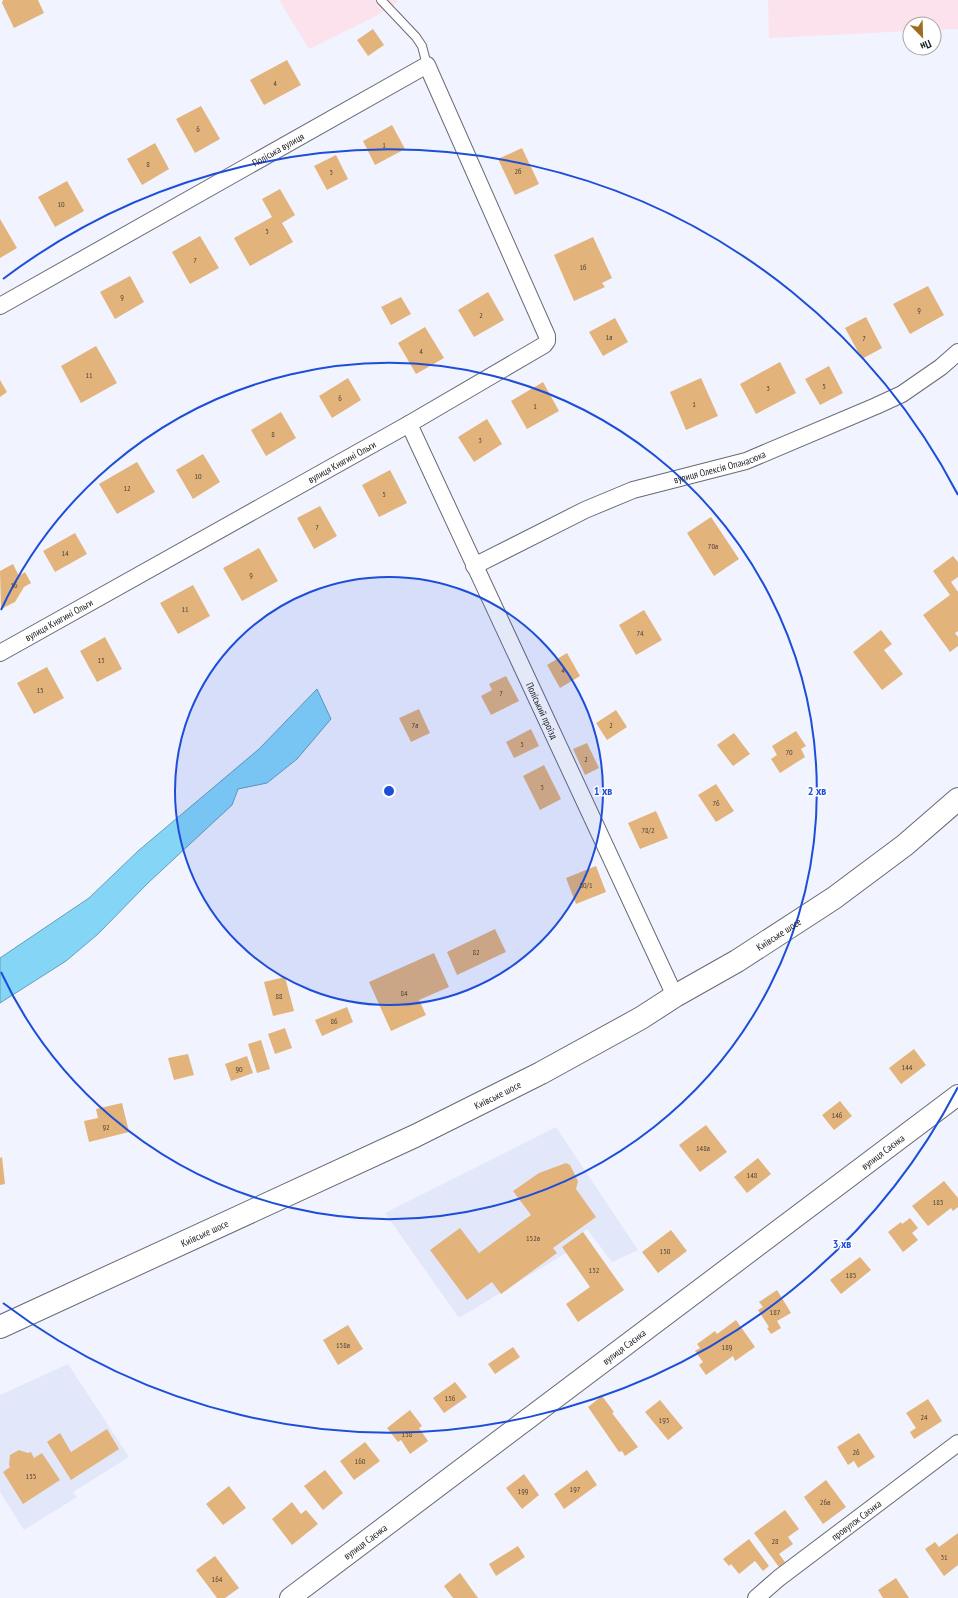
<svg xmlns="http://www.w3.org/2000/svg" width="958" height="1598" font-family="'PT Sans Narrow',sans-serif">
	<style>
		.built { fill: #e3e7fa }
		.industrial { fill: #fbe2ec }
		.water { fill: #85d5f6; stroke: #669eb6 }
		.building { fill: #e3b37c }
		.lines { fill: none; stroke-linecap: round; stroke-linejoin: round }
		.service-casing { stroke: #686a74; stroke-width: 10 }
		.minor-casing { stroke: #686a74; stroke-width: 18 }
		.tertiary-casing { stroke: #686a74; stroke-width: 22 }
		.primary-casing { stroke: #686a74; stroke-width: 24 }
		.service { stroke: #fff; stroke-width: 8 }
		.minor { stroke: #fff; stroke-width: 16 }
		.tertiary { stroke: #fff; stroke-width: 20 }
		.primary { stroke: #fff; stroke-width: 22 }
		.ring { fill: none; stroke: #1d4ed8; stroke-width: 2 }
		.labels { text-anchor: middle; dominant-baseline: central; stroke-width: 3; stroke-linejoin: round; paint-order: stroke }
		.number-label { font-size: 8px; fill: #4e4238 }
		.street-label { font-size: 10px; fill: #1c1d21; stroke: #fff }
		.centre { fill: #1d4ed8; stroke: #fff; stroke-width: 2 }
		.ring-label { font-size: 12px; text-anchor: middle; font-weight: bold; fill: #1d4ed8; stroke: #fff; stroke-width: 3; stroke-linejoin: round; paint-order: stroke }
	</style>
	<rect width="100%" height="100%" fill="#f1f3ff"/>
	<path class="built" d="M556 1127 638 1250 612 1262 587 1229 562 1247 566 1253 459 1318 385 1213Z
		M68 1364 129 1457 73 1492 77 1497 24 1530 0 1492V1395Z"/>
	<path class="industrial" d="M279 0H397L398 2 374 17 309 49Z
		M768 0H958V29L934 30V24H910V31L769 38Z"/>
	<path class="water" d="M317 689 331 719 297 759 267 783 238 789 232 805 148 883 98 934 66 961 0 1003V958L89 898 138 851 259 749Z"/>
	<path class="building" d="M3 0H38L44 13 14 28 2 3Z
		M373 29 384 45 368 56 357 40Z
		M287 60 301 85 264 105 250 80Z
		M201 106 220 139 195 153 176 119Z
		M392 125 405 149 375 165 363 141Z
		M155 143 169 169 142 185 127 159Z
		M522 148 539 184 515 195 498 159Z
		M336 155 348 179 327 190 314 166Z
		M67 181 84 211 55 227 38 197Z
		M280 189 295 215 282 223 293 242 250 266 234 238 272 217 262 199Z
		M0 219 17 248 0 258Z
		M200 236 219 268 190 284 172 252Z
		M593 237 612 278 602 283 605 287 574 301 554 255Z
		M130 276 144 302 115 319 100 292Z
		M928 286 944 315 910 334 893 304Z
		M488 292 504 320 474 337 458 310Z
		M401 297 411 314 391 325 381 307Z
		M866 317 882 348 862 359 845 328Z
		M615 318 628 342 603 356 589 332Z
		M425 327 444 358 416 374 398 343Z
		M96 346 117 383 81 403 61 366Z
		M780 362 796 393 756 414 740 384Z
		M829 366 843 393 820 405 805 379Z
		M348 378 361 400 332 418 319 396Z
		M701 378 718 416 686 430 670 392Z
		M0 380 7 392 0 397Z
		M543 382 559 411 527 429 511 401Z
		M281 412 296 438 266 456 251 430Z
		M487 419 502 444 474 462 458 437Z
		M203 454 220 482 193 499 176 470Z
		M137 462 155 492 117 514 99 484Z
		M390 470 407 503 379 517 362 485Z
		M320 506 337 536 314 549 297 518Z
		M711 517 739 559 714 576 687 533Z
		M75 533 87 554 55 572 43 551Z
		M259 548 278 581 242 601 223 568Z
		M953 556 958 562V577L951 582 958 592V631L955 633 958 637V646L950 652 923 615 950 595 933 571Z
		M13 564 19 576 25 572 31 583 24 587 15 602 1 609 0 571Z
		M193 585 210 616 178 634 160 603Z
		M644 610 662 640 636 655 619 625Z
		M881 630 892 644 884 650 903 674 882 690 853 652Z
		M105 637 122 669 97 682 80 651Z
		M567 653 580 676 560 688 547 665Z
		M47 667 64 698 34 714 17 683Z
		M506 676 519 701 491 715 481 696 492 690 489 684Z
		M419 709 430 733 411 742 399 718Z
		M616 710 627 727 607 740 596 723Z
		M531 729 539 746 514 758 506 742Z
		M796 731 806 746 801 749 805 757 780 773 771 759 777 755 772 746Z
		M734 733 750 754 733 766 717 745Z
		M587 743 599 768 585 775 573 749Z
		M544 765 561 799 540 810 523 776Z
		M716 784 734 811 716 822 698 795Z
		M656 811 668 838 640 849 628 823Z
		M596 866 606 892 576 904 566 878Z
		M495 929 506 952 457 975 447 952Z
		M434 953 449 987 419 1000 426 1015 391 1031 369 982Z
		M285 977 294 1011 273 1016 264 982Z
		M347 1007 353 1022 322 1036 315 1020Z
		M285 1028 292 1048 275 1054 268 1034Z
		M261 1040 270 1069 257 1073 248 1044Z
		M914 1049 926 1065 901 1084 889 1068Z
		M188 1054 194 1075 174 1080 168 1058Z
		M247 1056 253 1073 231 1081 225 1064Z
		M840 1101 852 1116 834 1130 822 1115Z
		M122 1103 129 1132 89 1142 84 1121 98 1118 96 1109Z
		M706 1125 727 1152 700 1172 679 1145Z
		M2 1157 5 1184 0 1185V1158Z
		M758 1158 771 1174 747 1193 734 1177Z
		M566 1163 570 1165 578 1181 576 1189 596 1217 553 1248 557 1253 501 1294 492 1282 467 1300 430 1250 460 1228 479 1253 531 1215 513 1191 539 1173Z
		M944 1181 958 1198V1207L953 1211 951 1208 928 1226 912 1206Z
		M910 1218 918 1228 912 1233 918 1240 903 1252 888 1232 901 1222 902 1224Z
		M671 1230 687 1251 658 1273 642 1252Z
		M583 1232 624 1290 578 1322 566 1304 590 1287 562 1247Z
		M860 1257 871 1270 841 1294 830 1280Z
		M777 1290 791 1313 777 1321 781 1328 771 1334 767 1328 769 1327 758 1310 763 1307 759 1302Z
		M736 1320 755 1347 735 1361 733 1356 706 1375 699 1365 703 1362 695 1351 700 1348 697 1344 715 1331 717 1334Z
		M348 1325 363 1349 338 1365 323 1340Z
		M513 1347 520 1357 495 1374 488 1364Z
		M455 1382 467 1397 444 1413 433 1398Z
		M602 1396 614 1412 612 1413 638 1447 625 1456 622 1451 619 1452 588 1407Z
		M928 1399 942 1421 914 1439 910 1432 916 1428 906 1413Z
		M660 1400 683 1428 668 1440 645 1412Z
		M410 1410 422 1426 419 1428 428 1441 410 1454 401 1440 398 1442 387 1428Z
		M107 1429 119 1449 71 1480 47 1442 60 1433 71 1452Z
		M859 1433 875 1457 858 1468 854 1461 848 1465 837 1447Z
		M365 1442 380 1461 354 1480 340 1461Z
		M19 1450 28 1453 31 1452 34 1458 42 1453 60 1480 23 1504 3 1472 10 1467 9 1465 10 1455Z
		M325 1470 343 1493 323 1510 304 1486Z
		M587 1470 597 1485 564 1509 554 1494Z
		M524 1474 539 1495 522 1509 506 1488Z
		M826 1480 846 1507 823 1524 804 1497Z
		M229 1486 246 1508 223 1525 206 1504Z
		M292 1502 301 1514 306 1510 318 1524 292 1545 272 1519Z
		M785 1510 799 1529 788 1537 793 1544 779 1554 785 1562 779 1567 754 1533Z
		M958 1533V1565L944 1576 925 1549 935 1542 939 1547Z
		M749 1539 769 1566 763 1571 755 1561 739 1574 731 1564 729 1566 723 1559Z
		M518 1546 525 1557 496 1576 489 1564Z
		M215 1556 239 1588 225 1598H217L196 1570Z
		M460 1573 478 1598H453L444 1586Z
		M896 1578 909 1598H883L878 1590Z"/>
	<g class="lines">
		<defs>
			<path id="service" d="M381 0 416 37 422 46 427 65"/>
			<g id="minor">
				<path id="s1" d="M0 306 427 65 547 336V341L544 345 409 424 0 653"/>
				<path id="s2" d="M409 424 675 996"/>
				<path id="s3" d="M474 566 585 510 633 490 746 461 876 406 902 394 941 367 958 352"/>
				<path id="s4" d="M756 1598 779 1578 958 1443"/>
			</g>
			<g id="tertiary">
				<path id="s5" d="M290 1598 958 1095"/>
			</g>
			<g id="primary">
				<path id="s6" d="M0 1327 415 1136 541 1073 641 1018 675 996 737 961 834 898 905 845 958 799"/>
			</g>
		</defs>
		<use href="#service" class="service-casing"/>
		<use href="#minor" class="minor-casing"/>
		<use href="#tertiary" class="tertiary-casing"/>
		<use href="#primary" class="primary-casing"/>
		<use href="#service" class="service"/>
		<use href="#minor" class="minor"/>
		<use href="#tertiary" class="tertiary"/>
		<use href="#primary" class="primary"/>
	</g>
	<circle cx="389" cy="791" r="214" fill="#1d4ed8" fill-opacity=".12"/>
	<g class="ring">
		<circle cx="389" cy="791" r="214"/>
		<path d="M1 610A428 428 0 1 1 1 972"/>
		<path d="M958 1087A641 641 0 0 1 3 1303M3 279A641 641 0 0 1 958 495"/>
	</g>
	<g class="labels">
		<g class="number-label">
			<text x="275" y="83">4</text>
			<text x="198" y="129">6</text>
			<text x="384" y="145">1</text>
			<text x="148" y="164">8</text>
			<text x="518" y="171">2б</text>
			<text x="331" y="172">3</text>
			<text x="61" y="204">10</text>
			<text x="267" y="231">5</text>
			<text x="195" y="260">7</text>
			<text x="583" y="267">1б</text>
			<text x="122" y="297">9</text>
			<text x="919" y="310">9</text>
			<text x="481" y="315">2</text>
			<text x="609" y="337">1а</text>
			<text x="864" y="338">7</text>
			<text x="421" y="351">4</text>
			<text x="89" y="375">11</text>
			<text x="824" y="386">5</text>
			<text x="768" y="388">3</text>
			<text x="340" y="398">6</text>
			<text x="694" y="404">1</text>
			<text x="535" y="406">1</text>
			<text x="273" y="434">8</text>
			<text x="480" y="440">3</text>
			<text x="198" y="476">10</text>
			<text x="127" y="488">12</text>
			<text x="384" y="494">5</text>
			<text x="317" y="527">7</text>
			<text x="713" y="546">70а</text>
			<text x="65" y="553">14</text>
			<text x="251" y="575">9</text>
			<text x="14" y="585">16</text>
			<text x="185" y="609">11</text>
			<text x="640" y="633">74</text>
			<text x="101" y="660">13</text>
			<text x="563" y="670">4</text>
			<text x="40" y="690">15</text>
			<text x="501" y="693">7</text>
			<text x="415" y="725">7а</text>
			<text x="611" y="725">2</text>
			<text x="522" y="744">5</text>
			<text x="789" y="752">70</text>
			<text x="586" y="759">2</text>
			<text x="542" y="787">3</text>
			<text x="716" y="803">76</text>
			<text x="648" y="830">78/2</text>
			<text x="586" y="885">80/1</text>
			<text x="476" y="952">82</text>
			<text x="404" y="993">84</text>
			<text x="279" y="996">88</text>
			<text x="334" y="1021">86</text>
			<text x="907" y="1067">144</text>
			<text x="239" y="1069">90</text>
			<text x="837" y="1115">146</text>
			<text x="106" y="1127">92</text>
			<text x="703" y="1148">148а</text>
			<text x="752" y="1175">148</text>
			<text x="938" y="1202">183</text>
			<text x="533" y="1238">152а</text>
			<text x="665" y="1251">150</text>
			<text x="594" y="1270">152</text>
			<text x="851" y="1275">185</text>
			<text x="775" y="1312">187</text>
			<text x="343" y="1345">158а</text>
			<text x="727" y="1347">189</text>
			<text x="450" y="1398">156</text>
			<text x="924" y="1417">24</text>
			<text x="664" y="1420">193</text>
			<text x="407" y="1434">158</text>
			<text x="856" y="1452">26</text>
			<text x="360" y="1461">160</text>
			<text x="31" y="1476">155</text>
			<text x="575" y="1489">197</text>
			<text x="523" y="1491">199</text>
			<text x="825" y="1502">26а</text>
			<text x="775" y="1541">28</text>
			<text x="944" y="1557">31</text>
			<text x="217" y="1579">164</text>
		</g>
		<g class="street-label">
			<text stroke="none"><textPath href="#s1" startOffset="319">Поліська вулиця</textPath></text>
			<text transform="translate(342 462) rotate(-29)">вулиця Княгині Ольги</text>
			<text stroke="none"><textPath href="#s3" startOffset="266">вулиця Олексія Опанасюка</textPath></text>
			<text transform="translate(59 620) rotate(-29)">вулиця Княгині Ольги</text>
			<text stroke="none"><textPath href="#s2" startOffset="316">Поліський проїзд</textPath></text>
			<text stroke="none"><textPath href="#s6" startOffset="873">Київське шосе</textPath></text>
			<text stroke="none"><textPath href="#s6" startOffset="549">Київське шосе</textPath></text>
			<text stroke="none"><textPath href="#s5" startOffset="742">вулиця Саєнка</textPath></text>
			<text stroke="none"><textPath href="#s6" startOffset="225">Київське шосе</textPath></text>
			<text stroke="none"><textPath href="#s5" startOffset="418">вулиця Саєнка</textPath></text>
			<text stroke="none"><textPath href="#s4" startOffset="127">провулок Саєнка</textPath></text>
			<text stroke="none"><textPath href="#s5" startOffset="94">вулиця Саєнка</textPath></text>
		</g>
	</g>
	<circle cx="389" cy="791" r="6" class="centre"/>
	<g class="ring-label">
		<text x="603" y="795">1 хв</text>
		<text x="817" y="795">2 хв</text>
		<text x="842" y="1248">3 хв</text>
	</g>
	<g transform="translate(922 36) rotate(157)"><circle r="19" fill="#ffffff" stroke="#a4a5a6"/>
	<path d="M0-3L7 15L0 10L-7 15Z" fill="#9d6e21"/>
	<text y="-6" font-size="11" font-weight="bold" text-anchor="middle" fill="#1c1d21">Пн</text>
	</g>
</svg>
